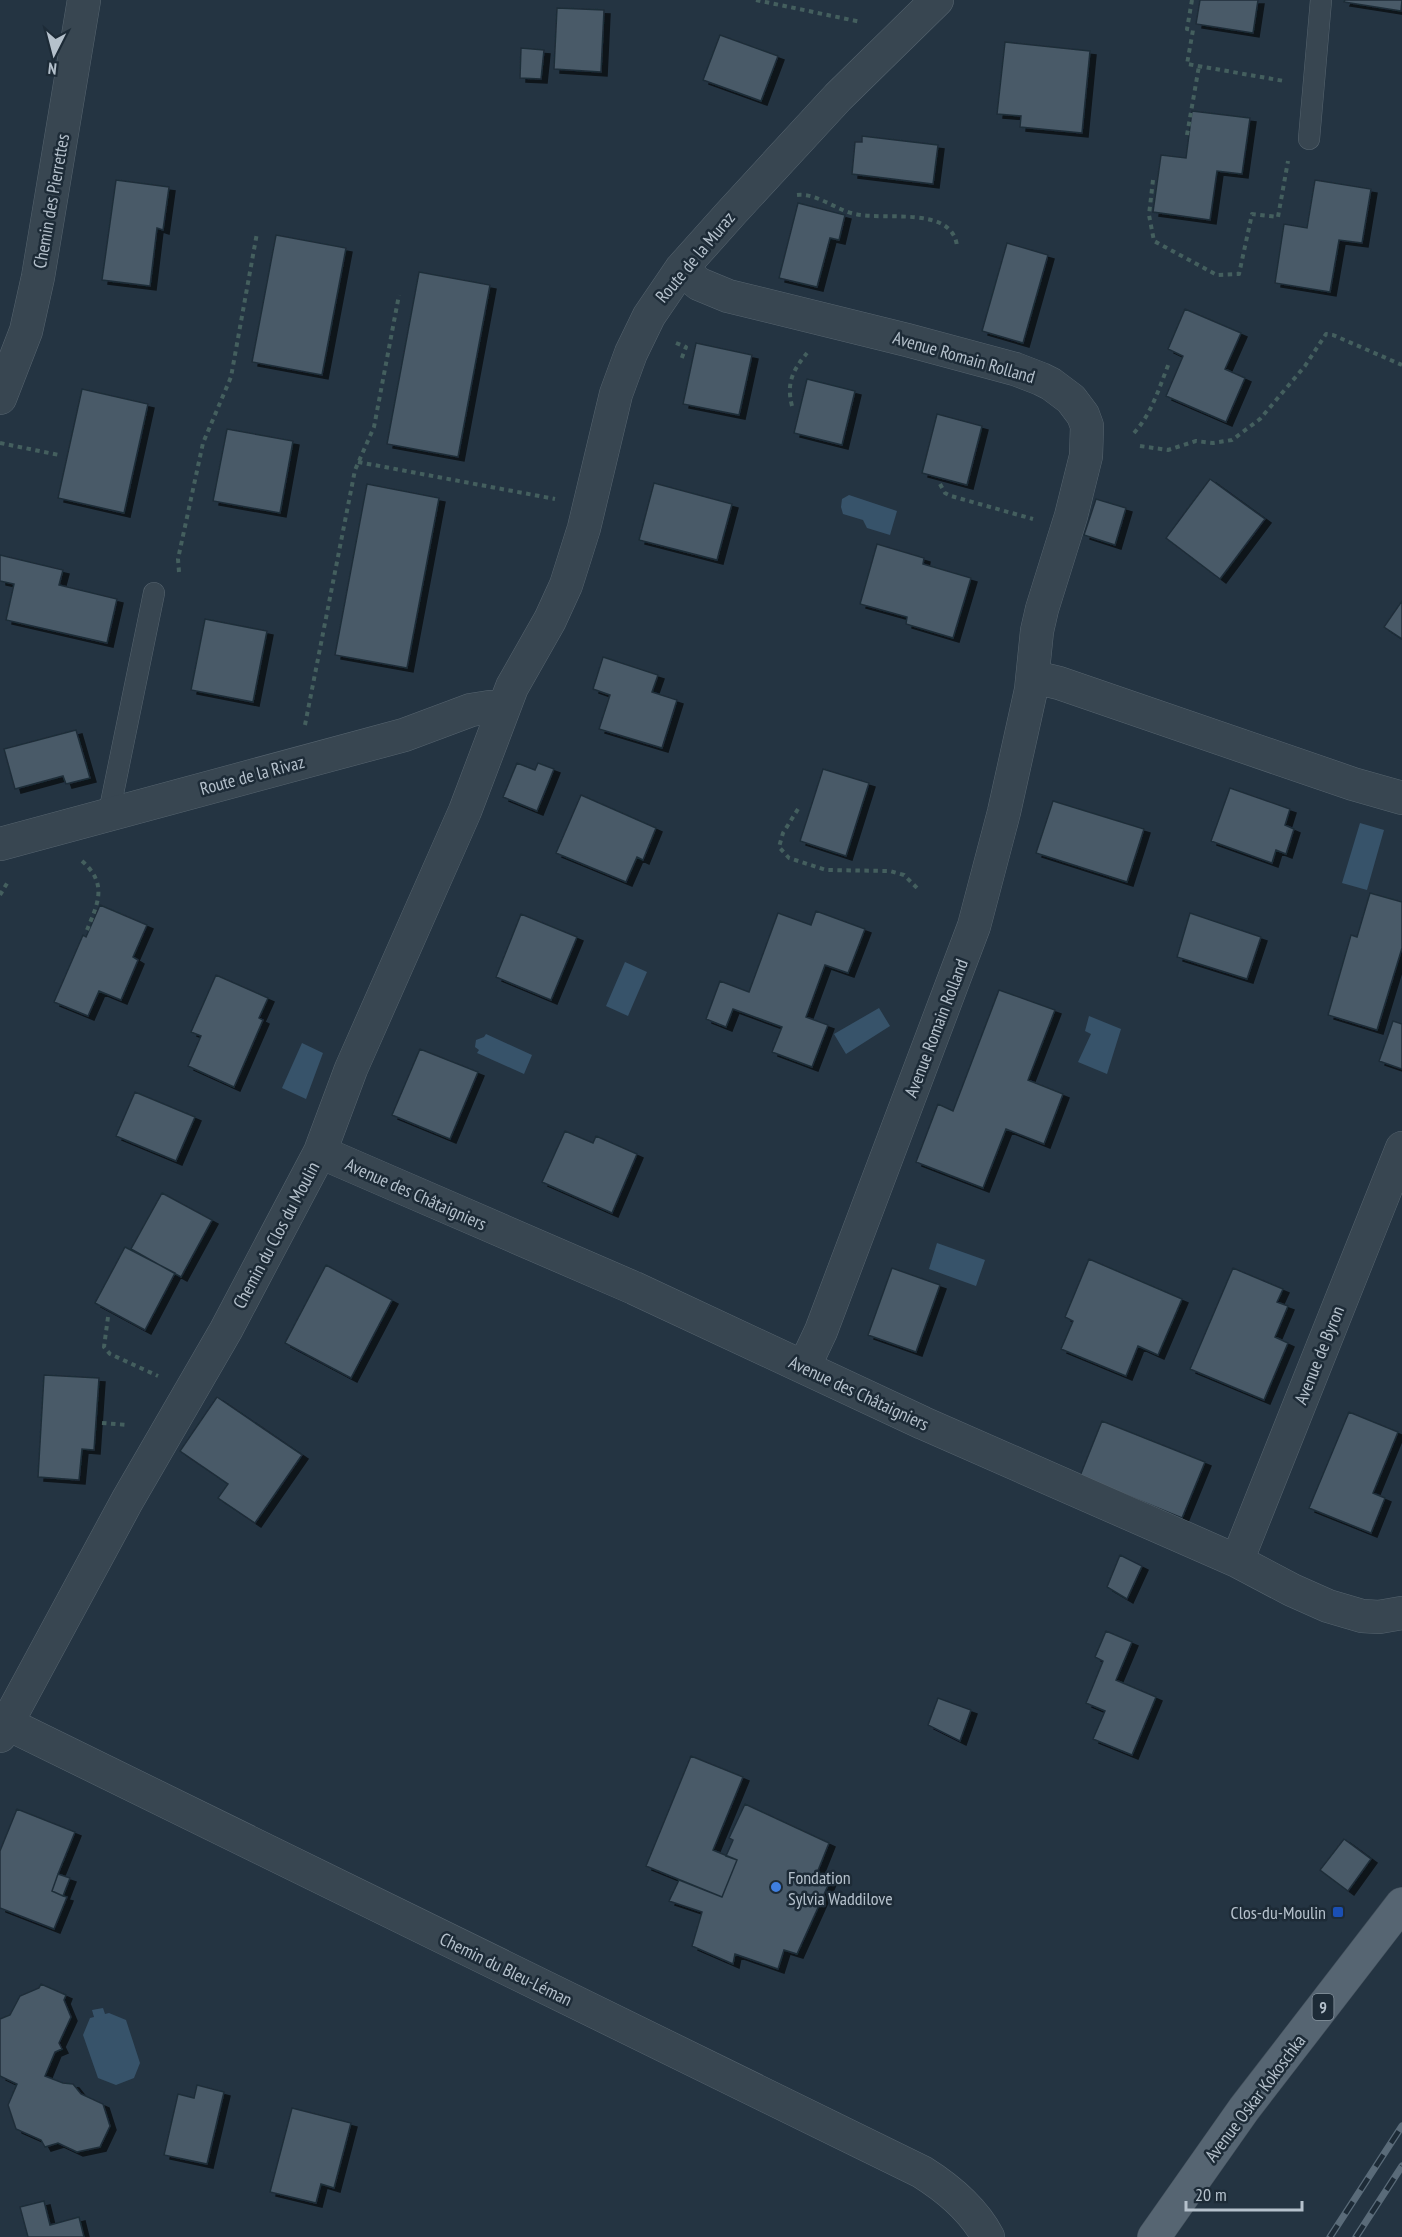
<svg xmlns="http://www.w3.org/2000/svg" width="1402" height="2237" font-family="'PT Sans Narrow',sans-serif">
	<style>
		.water { fill: #37536a }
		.building { fill: #485a68; stroke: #1f2d39; stroke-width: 1.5; filter: url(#shadow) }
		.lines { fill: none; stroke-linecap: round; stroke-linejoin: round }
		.service-casing { stroke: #56646f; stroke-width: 22 }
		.minor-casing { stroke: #56646f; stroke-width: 34 }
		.primary-casing { stroke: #424f5b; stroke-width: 34 }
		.path { stroke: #445f5e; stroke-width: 4; stroke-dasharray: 4.5 4.5; stroke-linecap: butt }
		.service { stroke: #384651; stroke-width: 21 }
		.minor { stroke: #384651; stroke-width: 33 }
		.primary { stroke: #566572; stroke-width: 33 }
		.rail-casing { stroke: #5a6b79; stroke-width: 7 }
		.rail { stroke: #1d2b37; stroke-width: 4.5; stroke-dasharray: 14; stroke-linecap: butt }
		.shop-dot { fill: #3f7fe0; stroke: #1d2b37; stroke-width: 2 }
		.transit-dot { fill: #1a4fb4; stroke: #1d2b37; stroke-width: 2 }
		.labels { text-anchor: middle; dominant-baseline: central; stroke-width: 5; stroke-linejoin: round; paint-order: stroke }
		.shield { fill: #1d2b37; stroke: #87949f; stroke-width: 1.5 }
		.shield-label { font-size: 16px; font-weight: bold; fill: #b5c1cc }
		.street-label { font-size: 18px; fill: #b5c1cc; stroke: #1d2b37 }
		.poi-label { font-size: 18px; fill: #b5c1cc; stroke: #1d2b37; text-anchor: start }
	</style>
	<defs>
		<filter id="shadow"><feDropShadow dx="6" dy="4" stdDeviation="0" flood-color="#0009"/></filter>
	</defs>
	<rect width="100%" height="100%" fill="#243442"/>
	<path class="water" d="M849 495 897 511 890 535 867 528 863 520 843 514 841 507 842 499Z
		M1360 823 1384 830 1367 890 1342 883Z
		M625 962 647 972 628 1016 606 1006Z
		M879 1008 890 1026 846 1054 834 1034Z
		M1089 1016 1121 1029 1107 1074 1078 1062 1091 1034 1085 1031Z
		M486 1034 532 1055 524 1074 477 1053 479 1050 475 1047 476 1040 484 1037Z
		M302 1043 323 1053 306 1099 282 1088Z
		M937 1243 985 1260 976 1286 929 1269Z
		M103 2008 105 2014 109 2013 126 2020 140 2063 134 2078 116 2085 98 2078 83 2035 90 2018 94 2017 92 2010Z"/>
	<path class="building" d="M1200 0H1258L1253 33 1196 24Z
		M1345 0H1402L1401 11 1344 2Z
		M557 8 604 10 601 72 554 69Z
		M720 35 778 56 761 101 703 80Z
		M1005 42 1090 51 1082 133 1020 127 1021 116 997 114Z
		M521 48 544 50 541 79 520 78Z
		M1192 111 1250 118 1242 174 1217 171 1210 220 1153 212 1161 155 1186 158Z
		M862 136 938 145 933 184 852 174 855 142H862Z
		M116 180 169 187 163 230 157 228 150 286 102 280Z
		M1315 180 1371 189 1362 243 1339 240 1330 292 1275 283 1284 224 1307 228Z
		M798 203 845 215 839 240 830 238 817 287 779 278Z
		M276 235 346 248 322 375 252 362Z
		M1007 243 1048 255 1023 343 982 331Z
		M419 272 490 285 458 457 387 444Z
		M1185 309 1241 333 1225 369 1245 378 1226 422 1166 396 1183 356 1168 349Z
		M696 343 752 355 739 415 683 404Z
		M807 379 855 391 842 445 794 433Z
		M82 389 148 404 124 513 58 498Z
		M937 414 982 426 967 485 922 473Z
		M227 429 293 441 280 513 213 501Z
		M1210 479 1265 519 1220 579 1166 538Z
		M654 483 732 504 717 560 639 540Z
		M367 484 439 498 407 668 335 655Z
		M1096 499 1126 508 1115 545 1084 535Z
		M877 544 924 558 923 564 971 578 953 638 906 624 907 617 860 604Z
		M0 555 63 570 59 585 117 599 107 643 6 620 14 584 0 581Z
		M1402 601V639L1384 627Z
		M205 619 267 631 253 702 191 690Z
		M603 657 658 675 652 692 677 700 662 748 599 729 610 695 593 689Z
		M76 730 90 778 66 784 63 776 15 789 4 749Z
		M517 763 535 770 538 763 554 769 537 811 503 797Z
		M823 769 869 783 846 856 800 841Z
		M1230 788 1290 809 1285 825 1294 829 1286 854 1276 850 1272 863 1211 841Z
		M581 795 656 828 643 860 637 857 626 882 556 853Z
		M1053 801 1144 829 1127 882 1036 853Z
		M1370 893 1402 902V948L1377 1030 1328 1015 1351 935 1357 937Z
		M100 905 147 925 133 957 138 960 121 1000 99 991 88 1016 54 1002 83 935 86 937Z
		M816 911 865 929 848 973 825 965 806 1017 828 1025 812 1067 772 1052 782 1027 733 1009 726 1027 706 1019 720 981 749 992 778 913 811 925Z
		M1190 913 1261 937 1247 979 1177 957Z
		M521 914 577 937 551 1000 496 977Z
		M216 975 268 998 259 1018 263 1020 234 1087 188 1066 201 1036 191 1032Z
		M999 990 1055 1010 1028 1080 1063 1094 1044 1144 1006 1129 983 1188 916 1162 938 1104 953 1111Z
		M1393 1021 1402 1024V1069L1379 1061Z
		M420 1049 478 1072 450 1139 392 1115Z
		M135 1092 195 1117 176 1161 116 1136Z
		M565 1131 593 1143 596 1136 637 1154 612 1213 542 1182Z
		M162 1193 212 1220 181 1277 131 1249Z
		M125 1247 175 1273 145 1330 95 1303Z
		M1089 1259 1182 1299 1158 1355 1138 1346 1126 1376 1061 1349 1073 1321 1065 1317Z
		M326 1265 392 1300 351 1378 285 1343Z
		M892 1268 940 1285 916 1352 868 1335Z
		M1233 1268 1283 1289 1277 1302 1288 1306 1275 1337 1288 1343 1264 1400 1190 1369Z
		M44 1375 99 1378 94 1450 82 1449 79 1480 38 1477Z
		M217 1397 302 1455 255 1523 218 1498 228 1484 180 1451Z
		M1349 1412 1398 1432 1373 1493 1385 1498 1371 1533 1309 1508Z
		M1102 1421 1205 1462 1182 1518 1080 1476Z
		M1120 1555 1142 1566 1127 1599 1107 1587Z
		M1106 1631 1132 1642 1116 1680 1156 1697 1132 1755 1093 1739 1105 1711 1086 1703 1103 1661 1095 1657Z
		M938 1698 971 1710 960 1741 928 1725Z
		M691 1756 743 1777 713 1850 737 1860 722 1897 646 1866Z
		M745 1804 829 1843 817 1873 830 1881 797 1954 784 1950 778 1969 735 1954 733 1964 692 1946 702 1912 669 1901 679 1880 722 1897 737 1860 726 1856 733 1840 729 1838Z
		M17 1809 75 1832 58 1874 70 1878 63 1896 67 1897 54 1929 0 1908V1851Z
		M1344 1839 1371 1859 1348 1891 1320 1870Z
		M58 1874 70 1878 63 1896 52 1891Z
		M41 1984 66 1995 64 2000 71 2017 59 2043 62 2049 55 2052 45 2076 63 2083 73 2084 81 2094 103 2104 110 2126 100 2147 77 2152 58 2143 45 2147 41 2140 16 2129 8 2105 17 2084 0 2076V2019L10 2015 20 1996 39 1988Z
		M197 2085 224 2092 207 2164 164 2155 178 2094 194 2098Z
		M292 2108 351 2123 334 2188 321 2184 316 2203 270 2192Z
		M44 2201 50 2225 79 2217 84 2237H28L20 2207Z"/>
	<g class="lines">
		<defs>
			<path id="service" d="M1309 139 1321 0
				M109 813 154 593"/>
			<path id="minor" d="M681 269 699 284 728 296 907 340 1015 369 1041 379 1051 384 1071 399 1083 415 1087 426 1086 456 1071 516 1042 609 1037 631 1031 690 1004 812 974 926 821 1331 804 1367
				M0 398 26 331 38 277 84 0
				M1034 677 1059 683 1353 784 1402 798
				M0 844 404 735 471 710 490 707 502 709
				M320 1152 634 1288 923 1423 1237 1561 1292 1590 1328 1606 1362 1616 1379 1617 1402 1613
				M1237 1561 1402 1148
				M6 1723 922 2172C949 2189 973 2209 988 2237
				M0 1736 127 1501 226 1330 320 1152 351 1069 465 811 512 687 550 620 566 585 584 528 616 394 631 353 649 316 681 269 732 212 838 97 937 0"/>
			<path id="primary" d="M1154 2237 1244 2109 1402 1904"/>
		</defs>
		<use href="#service" class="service-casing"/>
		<use href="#minor" class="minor-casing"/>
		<use href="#primary" class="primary-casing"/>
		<path class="path" d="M756 0 861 22
			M1192 0 1187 29 1193 30 1187 64 1284 81
			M1187 135 1199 66
			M1153 180 1149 215 1154 241 1217 275 1239 274 1252 214 1278 217 1288 161
			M797 195C817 193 836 210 855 214 884 221 952 205 957 246
			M676 343 686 347 681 360
			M792 406C786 383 793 370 807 353
			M1134 433C1152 413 1159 388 1169 363
			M0 443 59 455
			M1140 446 1168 450 1196 441 1213 443 1232 440 1260 419 1305 366 1326 334 1333 335 1402 365
			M358 462 555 499
			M940 484 945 493 951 496 1033 519
			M179 572 178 559 203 443 231 377 257 233
			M305 725 355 470 374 427 399 295
			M798 809 783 833 779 847 789 858 826 870 890 871 904 875 918 889
			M82 861C108 884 98 903 87 930
			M0 895 9 880
			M108 1317 104 1347 110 1354 158 1376
			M102 1423 128 1425"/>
		<use href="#service" class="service"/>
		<use href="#minor" class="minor"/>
		<use href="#primary" class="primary"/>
		<defs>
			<path id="rail" d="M1330 2237 1402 2126
				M1356 2237 1402 2166"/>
		</defs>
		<use href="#rail" class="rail-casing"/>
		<use href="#rail" class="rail"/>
	</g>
	<circle class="shop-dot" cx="776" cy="1887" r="6"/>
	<rect class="transit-dot" x="1332" y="1906" width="12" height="12" rx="3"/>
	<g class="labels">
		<rect class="shield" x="1312.5" y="1994" width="21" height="26" rx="4.5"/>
		<g class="shield-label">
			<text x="1323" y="2007">9</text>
		</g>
		<g class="street-label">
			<text transform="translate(51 201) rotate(-80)">Chemin des Pierrettes</text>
			<text transform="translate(695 257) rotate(-50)">Route de la Muraz</text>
			<text transform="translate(964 357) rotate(16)">Avenue Romain Rolland</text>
			<text transform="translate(252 775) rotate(-15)">Route de la Rivaz</text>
			<text transform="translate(936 1028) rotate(-69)">Avenue Romain Rolland</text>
			<text transform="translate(416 1194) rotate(24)">Avenue des Châtaigniers</text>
			<text transform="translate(276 1235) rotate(-62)">Chemin du Clos du Moulin</text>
			<text transform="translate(1319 1355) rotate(-68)">Avenue de Byron</text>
			<text transform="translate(859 1393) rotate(25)">Avenue des Châtaigniers</text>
			<text transform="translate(506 1969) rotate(26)">Chemin du Bleu-Léman</text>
			<text transform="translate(1255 2098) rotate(-53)">Avenue Oskar Kokoschka</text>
		</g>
		<g class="poi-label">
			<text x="788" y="1877">Fondation<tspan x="788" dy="21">Sylvia Waddilove</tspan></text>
			<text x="1326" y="1912" text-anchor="end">Clos-du-Moulin</text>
		</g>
	</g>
	<g transform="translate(54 54) rotate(186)" stroke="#1d2b37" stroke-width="4.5" paint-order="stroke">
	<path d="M0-4.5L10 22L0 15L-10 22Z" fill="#b5c1cc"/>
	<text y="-9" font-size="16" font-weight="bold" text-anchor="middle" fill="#b5c1cc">N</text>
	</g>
	<path d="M1186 2201v9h116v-9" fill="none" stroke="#b5c1cc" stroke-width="3"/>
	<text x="1195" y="2201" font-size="18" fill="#b5c1cc" stroke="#1d2b37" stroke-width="4.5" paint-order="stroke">20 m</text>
</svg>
